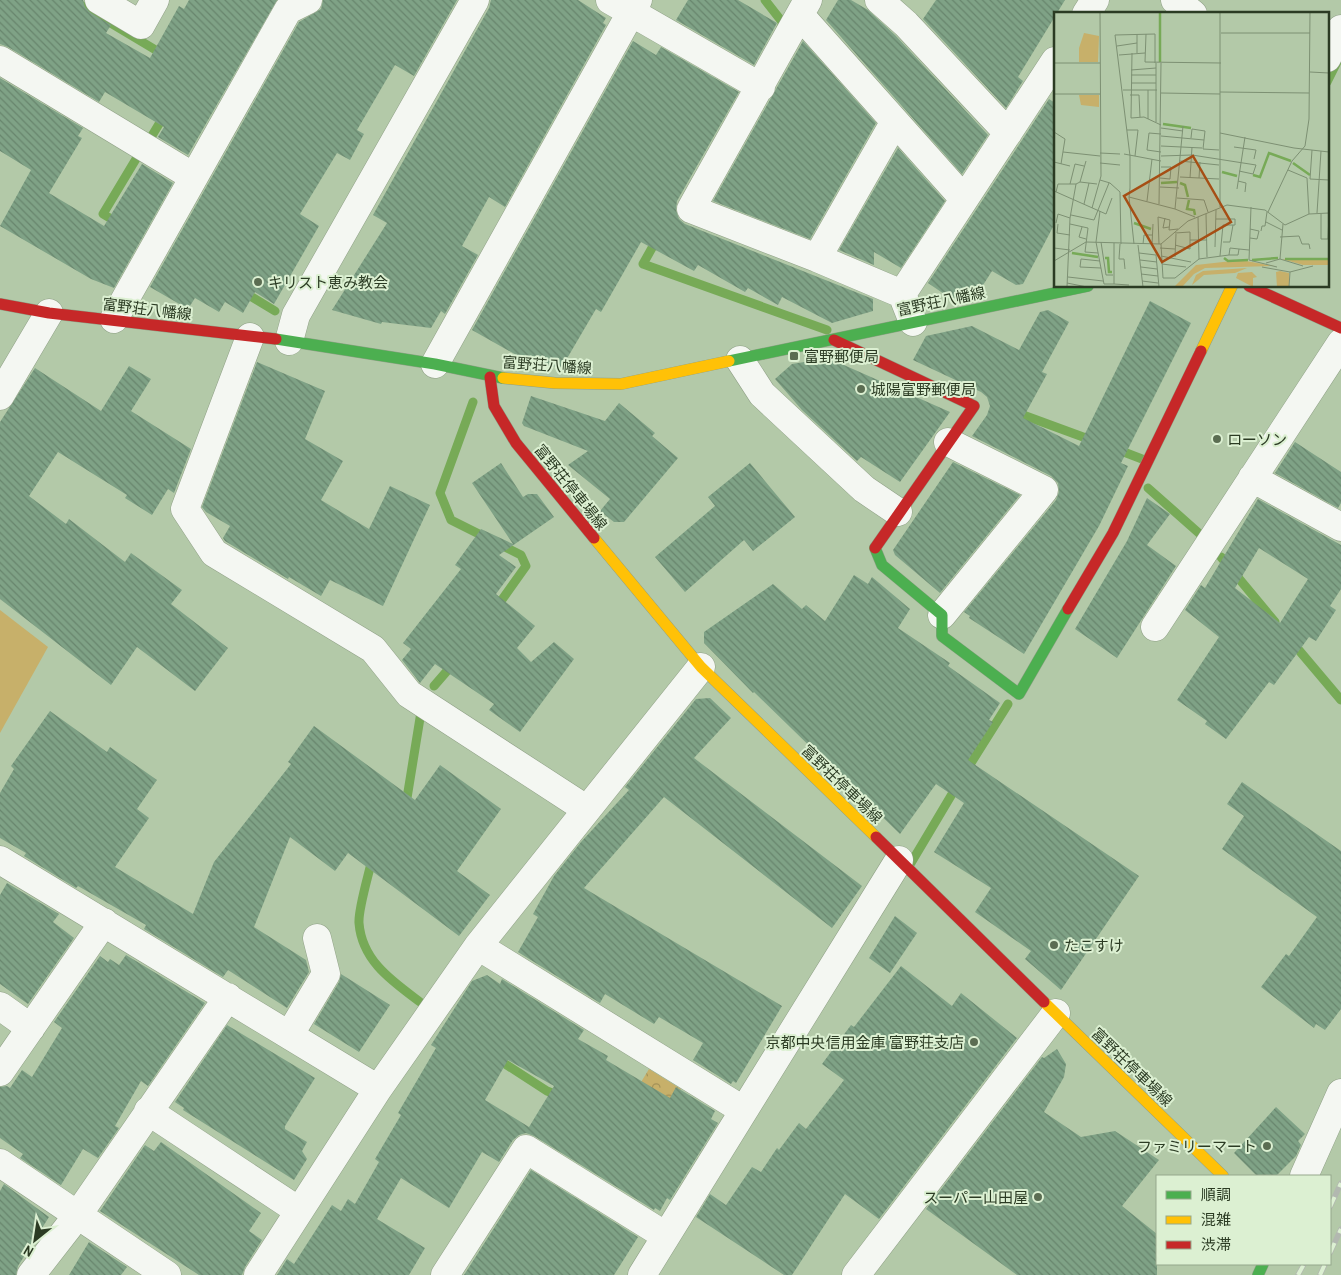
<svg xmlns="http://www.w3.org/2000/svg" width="1341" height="1275" font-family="'Archivo Narrow','Noto Sans JP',sans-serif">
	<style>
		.grass { fill: #c7b06a }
		.park { fill: url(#park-crowns) }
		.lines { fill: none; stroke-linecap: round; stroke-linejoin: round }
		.stream { stroke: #77aa57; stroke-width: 9 }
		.building { fill: url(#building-back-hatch); fill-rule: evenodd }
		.street-casing { stroke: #8fa086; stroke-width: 29 }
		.fast-casing { stroke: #8fa086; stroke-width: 12 }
		.slow-casing { stroke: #8fa086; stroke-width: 12 }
		.jam-casing { stroke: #8fa086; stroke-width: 12 }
		.street { stroke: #f4f7f2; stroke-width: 28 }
		.fast { stroke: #4caf50; stroke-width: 11 }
		.slow { stroke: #ffc107; stroke-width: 11 }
		.jam { stroke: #c62828; stroke-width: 11 }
		.rail-casing { stroke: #b2b8b0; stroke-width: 5.5 }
		.rail { stroke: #dcf0d2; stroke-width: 4; stroke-dasharray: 11; stroke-linecap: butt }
		.poi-dot { fill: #5b6d52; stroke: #dcf0d2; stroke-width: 2 }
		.labels { text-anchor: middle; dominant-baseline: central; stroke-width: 4; stroke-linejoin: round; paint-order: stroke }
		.poi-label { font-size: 15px; fill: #2b3b23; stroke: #dcf0d2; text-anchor: start }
		.street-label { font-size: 15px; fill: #2b3b23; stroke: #dcf0d2 }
		.inset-river { fill: none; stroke: #77aa57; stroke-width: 2.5 }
		.inset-road { fill: none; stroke: #7d9073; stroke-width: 1 }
		.view { fill: #a64e14; fill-opacity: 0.15; stroke: #a64e14; stroke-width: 2.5 }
		.inset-edge { fill: none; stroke: #2b3b23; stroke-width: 2.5 }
	</style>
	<defs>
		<pattern id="park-crowns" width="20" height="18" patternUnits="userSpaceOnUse" patternTransform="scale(1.25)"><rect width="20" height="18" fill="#c7b06a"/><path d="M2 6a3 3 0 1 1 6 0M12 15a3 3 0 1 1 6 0" fill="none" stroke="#a29057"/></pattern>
		<pattern id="building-back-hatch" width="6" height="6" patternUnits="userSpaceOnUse" patternTransform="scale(1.25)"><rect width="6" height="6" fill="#7fa286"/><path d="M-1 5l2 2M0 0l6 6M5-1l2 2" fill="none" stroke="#68856d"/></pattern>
	</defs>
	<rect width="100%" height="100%" fill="#b3c9a8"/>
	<path class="grass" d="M0 610 48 647 0 733Z"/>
	<path class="park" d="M649 1069 681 1089 654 1135 621 1115Z"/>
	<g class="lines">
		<path class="stream" d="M72 0 164 55
			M765 0 783 23 780 30
			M1327 82 1338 60
			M150 139 165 114
			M118 223 103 214 136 159
			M657 239 643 264 827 330
			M242 291 275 311
			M473 402 440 493 451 520 521 555 526 566 496 608
			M1015 412 1094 441
			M1116 449 1142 459
			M1148 488 1201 535
			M1221 557 1275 622
			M1292 642 1341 700
			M434 686 453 664
			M966 771 1008 704
			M403 804 407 798 421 712
			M372 859C369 874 358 909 359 923 362 961 392 981 420 1002
			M911 863 958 784
			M496 1058 547 1091 560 1096"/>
	</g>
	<path class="building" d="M0 0H83L85 7 91 13 111 25 106 33 150 58 179 6 184 9 189 0H277L188 155 158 137 164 127 105 92 99 102 8 47 0 44Z
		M323 0H457L414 76 395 65 357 130 364 134 350 160 337 153 300 214 319 226 274 304 255 292 243 313 225 302 219 312 195 298 188 309 150 287 299 22 321 9Z
		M491 0H578L606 18 603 23 606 25 505 207 489 197 462 246 478 255 445 314 441 311 431 328 382 322 381 324 332 310 387 223 373 215 489 8Z
		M688 0H738L777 23 754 65 676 20Z
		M838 0H851L868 10 895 35 988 135 962 174 826 20Z
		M936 0H1065L1018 77 1023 81 1006 108 923 19Z
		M633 41 656 55 661 47 739 92 677 201 676 210 679 219 685 224 873 299V311L832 323 782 297 778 305 748 288 745 292 698 265 694 271 641 242 601 312 596 309 562 367 534 365 472 330Z
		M803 41 876 123 810 239 713 201Z
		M0 78 83 128 78 136 82 138 49 193 104 226 142 164 173 183 114 288 91 279 0 226 31 170 0 151Z
		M1049 99 1055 103V223L1042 248 1023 284 1016 285 992 271 978 293 945 300 947 296 928 283Z
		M898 148 945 201 901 268 874 252V265L839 250Z
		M1150 301 1191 323 1121 463 1128 466 1099 526 1024 654 969 618 970 616 964 612 1056 500 1059 492 1058 483 1051 476 972 436 987 415 990 406 987 397 981 392 913 360 926 336 972 326 1019 350 1040 312 1048 310 1069 322 1042 372 1047 374 1023 418 1079 446Z
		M828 358 950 412 900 482 861 457 857 461 802 410 775 379 792 364Z
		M257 362 325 391 305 439 343 461 321 500 369 529 390 486 430 505 383 606 330 580 321 596 289 577 288 579 225 541 223 538 230 526 206 512 202 507Z
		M129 366 151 379 131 411 191 449 174 493 168 489 152 515 125 498 127 495 58 452 29 496 66 524 69 519 125 562 131 553 182 590 171 604 228 648 195 691 137 647 111 685 0 599V422L35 368 101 411Z
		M531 396 605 421 619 403 655 433 652 436 678 458 624 522H614L600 511 610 499 568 465 588 451 524 426 522 423Z
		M1295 442 1341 472V503L1338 508 1275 473Z
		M953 462 1020 495 940 593 895 555 893 550Z
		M501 463 523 497 528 494H537L554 517 499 555 516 567 496 594 535 626 517 648 531 662 554 642 574 659 520 732 489 710 494 704 435 664 420 683 402 660 411 649 403 643 461 569 455 565 481 529 513 544 472 483Z
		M750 463 795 517 753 551 744 540 685 592 655 557 715 506 708 497Z
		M1147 498 1170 514 1147 545 1176 566 1117 658 1075 629 1127 541Z
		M1258 499 1341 545V589L1330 606 1336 610 1316 641 1309 637 1274 685 1269 682 1226 739 1205 724 1207 721 1177 700 1219 637 1185 610 1201 585 1205 588ZM1259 548 1308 579 1280 623 1235 588Z
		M854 575 868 584 872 577 910 609 898 628 950 663 948 666 1000 703 989 720 993 722 968 760 1139 876 1061 990 1025 959 1031 951 975 912 991 888 934 852 964 803 936 784 900 834 754 692 753 693 704 643V632L773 584 802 609 806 605 825 621Z
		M710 698 731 718 694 758 862 886 832 928 664 797 584 888 782 1006 736 1083 733 1081 731 1084 693 1060 703 1043 659 1017 654 1024 605 994 600 1003 518 952 538 917 533 914 554 876 581 842 629 790 625 787 696 699Z
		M50 711 107 752 110 747 157 780 137 809 149 818 115 867 193 914 214 862 291 764 288 762 314 726 415 800 440 765 501 809 457 871 490 895 459 936 348 853 335 871 290 837 254 927 306 960 309 972 287 1008 228 970 223 977 144 929 146 925 78 886 76 888 24 856 26 853 0 838V793L14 769 11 766Z
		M1242 782 1341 851V1009L1325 1030 1316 1024 1314 1028 1261 987 1286 954 1289 956 1317 917 1222 849 1244 816 1227 804Z
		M7 883 59 914 53 922 74 938 28 1004 0 984V895Z
		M895 916 917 933 890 973 869 958Z
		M126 955 205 1003 148 1086 141 1081 115 1126 119 1128 98 1158 83 1149 61 1185 20 1158 23 1154 0 1138V1087L7 1086 10 1088 22 1070 32 1077 62 1028 54 1022 100 956 108 962 110 959 119 965Z
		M901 966 952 1006 961 993 1017 1038 879 1219 845 1194 792 1275H784L696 1217 710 1194 726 1205 752 1167 761 1172 777 1148 779 1150 799 1123 806 1129 844 1080 822 1064 851 1025 854 1027Z
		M341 974 390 1005 359 1052 314 1024 339 982Z
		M487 975 500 984 502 979 584 1030 578 1039 608 1056 606 1060 670 1098 676 1087 715 1111 711 1119 718 1123 670 1200 667 1198 660 1211 655 1208 654 1210 534 1136 526 1133 519 1135 513 1140 499 1162 482 1152 449 1208 401 1178 377 1219 425 1248 409 1275H277L287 1259 294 1264 332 1205 341 1211 348 1199 355 1204 379 1162 375 1159 401 1115 398 1113 436 1048 431 1045 472 981ZM508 1060 554 1086 529 1127 485 1100Z
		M227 1025 315 1078 285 1126V1129L307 1142 302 1151 307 1159 294 1180 183 1110 184 1108 175 1102Z
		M1057 1049 1066 1064 1064 1077 1044 1112 1081 1137 1115 1131 1159 1160 1122 1206 1157 1234V1275H1017L926 1209 1042 1057 1044 1058Z
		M1276 1107 1305 1134 1298 1141 1301 1145 1296 1156 1276 1176H1257L1234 1153Z
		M161 1142 261 1213 249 1231 262 1240 245 1267 242 1275H199L100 1211 145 1145 154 1151Z
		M531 1170 638 1237 614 1275H464Z
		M4 1184 49 1217 18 1266 16 1275H0V1191Z
		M89 1242 127 1267 121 1275H69Z"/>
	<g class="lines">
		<defs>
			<path id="street" d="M99 0 141 25 155 0
				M610 0 761 87
				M808 0 691 209 817 258 902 294 913 322
				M879 0 906 24 1008 133
				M1175 0 1193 14
				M1086 14 1095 0
				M800 15 964 199
				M1327 58 1341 29
				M0 60 192 176
				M817 258 894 123
				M902 294 1055 61
				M114 319 288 10 308 0
				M250 337 185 509 214 553 373 649 409 694 586 809
				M289 341 296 315 475 0
				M740 360 762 394 864 489 898 512
				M435 364 638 0
				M0 396 49 313
				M1252 478 1341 527
				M942 615 1044 490 948 442
				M1155 627 1341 343
				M0 860 378 1089
				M478 946 743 1110
				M0 1006 31 1028
				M290 1034 326 974 317 938
				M0 1072 104 922
				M148 1111 299 1211
				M0 1163 167 1275
				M1304 1176 1341 1093
				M31 1275 77 1216 228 997
				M258 1275 378 1089 478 946 701 667
				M445 1275 526 1149 666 1236
				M642 1275 899 860
				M856 1275 1056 1013"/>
			<path id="fast" d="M276 339 435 364 503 378
				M729 361 1088 286
				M875 548 882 565 942 615V636L1019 694 1068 609
				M1258 1275 1263 1264"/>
			<path id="slow" d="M1201 351 1232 286
				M503 378 555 383 621 384 729 361
				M594 538 701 667 876 837
				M1044 1002 1223 1176"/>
			<path id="jam" d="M1249 286 1341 328
				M0 304 49 313 276 339
				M834 340 974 406 875 548
				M490 377 494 406 516 443 594 538
				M1068 609 1113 533 1201 351
				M876 837 1044 1002"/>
		</defs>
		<use href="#street" class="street-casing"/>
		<use href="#fast" class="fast-casing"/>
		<use href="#slow" class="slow-casing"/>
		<use href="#jam" class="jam-casing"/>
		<use href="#street" class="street"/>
		<use href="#fast" class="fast"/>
		<use href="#slow" class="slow"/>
		<use href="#jam" class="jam"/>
		<defs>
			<path id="rail" d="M1330 1207 1341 1183
				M1330 1253 1341 1229
				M1298 1275 1304 1264
				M1320 1275 1325 1264"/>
		</defs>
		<use href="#rail" class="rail-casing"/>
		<use href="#rail" class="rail"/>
	</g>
	<g class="poi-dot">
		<circle cx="258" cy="282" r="5"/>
		<rect x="789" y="351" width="10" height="10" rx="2.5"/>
		<circle cx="861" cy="389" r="5"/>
		<circle cx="1217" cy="439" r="5"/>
		<circle cx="1054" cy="945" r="5"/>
		<circle cx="974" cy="1042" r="5"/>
		<circle cx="1267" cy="1146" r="5"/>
		<circle cx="1038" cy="1197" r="5"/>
	</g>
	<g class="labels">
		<g class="poi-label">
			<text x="268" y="282">キリスト恵み教会</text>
			<text x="804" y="356">富野郵便局</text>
			<text x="871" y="389">城陽富野郵便局</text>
			<text x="1227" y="439">ローソン</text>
			<text x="1064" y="945">たこすけ</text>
			<text x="964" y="1042" text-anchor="end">京都中央信用金庫 富野荘支店</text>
			<text x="1257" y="1146" text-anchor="end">ファミリーマート</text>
			<text x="1028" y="1197" text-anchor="end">スーパー山田屋</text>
		</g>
		<g class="street-label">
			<text transform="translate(941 301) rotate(-12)">富野荘八幡線</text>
			<text transform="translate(147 309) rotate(7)">富野荘八幡線</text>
			<text transform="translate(547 365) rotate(4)">富野荘八幡線</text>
			<text transform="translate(571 487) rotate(51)">富野荘停車場線</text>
			<text transform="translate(842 784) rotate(44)">富野荘停車場線</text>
			<text transform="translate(1132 1067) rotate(44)">富野荘停車場線</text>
		</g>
	</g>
	<g transform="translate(1054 12)">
		<rect width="275" height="275" fill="#b3c9a8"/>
		<path d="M30 21 45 24 44 50H25V36ZM25 83H45V95L27 93ZM228 247 275 248V253H249ZM187 248 220 254 151 256 140 262 128 275H120L142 253ZM193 256 181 261 150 263 138 273 142 263 149 259Z" fill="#c7b06a"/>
		<path d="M226 259 235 261V275H223L222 260ZM198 260 203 265 199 266V275L182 266 184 261Z" fill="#c7b06a"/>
		<path class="inset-river" d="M106 0V50M109 112 137 116M239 151 256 163M168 160 183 164M199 163 206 165 215 141 237 149M107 171 123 170M126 171 131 173 134 185M135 188 133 197 140 198 141 203M80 211 97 217M18 241 44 245M51 246H54L55 260H58M170 246 174 249 194 248M231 247H275M198 248 224 246"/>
		<path class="inset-road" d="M167 21H256M92 22 91 50 167 51M63 34 83 31M78 41 77 106 90 105 107 113M83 41V22M65 43 91 41M0 51H46M102 51V110M77 58 102 56M256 60 275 61M77 63H102M77 71H102M69 78H103M94 78V107M166 80 255 81M107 81 166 82M0 82H46M76 83H85L86 105M107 116 129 119M73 118H84L81 144M0 120 11 127 7 152M166 121 240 136 275 140M107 124 150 128M137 126 138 117 151 119 149 137 165 138M107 134 148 136M180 135 202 138 200 147M258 138 256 167 275 168M9 140 46 144M107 140 93 138 95 121 107 122M46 141 66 142M70 142 107 149M107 144 138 143 202 153 199 162 185 159M126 149 165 153M0 150 16 154M46 151 66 153M234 158 253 166 255 202M126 165 165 167M106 166 116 167 117 155H107M136 166 138 135M145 166 146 150M46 168 56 171 66 180 67 232M184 169 192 171 191 180M26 170 32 149M22 172H16L21 152 30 154M106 175 125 176M76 176V144L61 23 101 22V51M76 176 75 185 121 197 141 205M183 177 191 125M0 179 52 202 58 186M2 180 4 172H16M75 185 80 232M123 186 150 188 154 200M93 189 98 147M30 192 35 171M105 192 107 51M166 195V0M197 195 195 248 223 255M38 196 47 164 46 0M121 197 129 114M46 199 42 230 50 272H60V231M214 200 238 149 251 134 255 107 256 0M263 201 267 139M152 202 153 245M267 202V227H275M17 203 40 208 55 171M144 205 145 247M111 206 109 216 115 215M162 207H181V213H169L166 244M212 210 228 218M2 211 4 202 16 206M4 212 3 221 16 223M16 212 34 216 31 240 44 241M28 215 25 225 32 227M207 219 208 214H211L213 200M121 221 136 220V237L121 233M226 225 245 224 248 232H255L256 237M196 226 203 227 205 219 196 217M274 227 275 201M136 228H153M47 230 52 263H59M169 230H176L179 213M66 232 65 247H70L71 257M89 232 90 223H99M105 232 104 205 116 208 115 218 124 217M107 232 109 266H121L145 247 175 243M84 233 89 275M98 233 99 212M161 235 162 198M0 236 16 238M106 236 121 237M185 237 184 243H175L176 236 185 237 195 238M85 241 102 243 105 275M107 244 137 250M121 245 122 222M226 247 229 212M86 248 103 250M0 249 32 230 107 232 134 209 173 193 211 198 231 213 255 202 275 201M46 249 27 247 26 255 47 256M212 251 226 247 249 254M108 252 132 255M87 255 103 257M208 255 236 260 259 254M87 262 104 264M14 265 49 269M88 269 104 271M13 271 33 275M60 272 75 273M13 275 16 206 22 172 26 170 43 172M235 275 236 260"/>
		<path class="view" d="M139 144 177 210 108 250 70 184Z"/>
		<rect width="275" height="275" class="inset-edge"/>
	</g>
	<rect x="1156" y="1175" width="175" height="90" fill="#dcf0d2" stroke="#95a88c"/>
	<rect x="1166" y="1191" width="25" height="8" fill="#4caf50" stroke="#95a88c"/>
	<text x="1201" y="1200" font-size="15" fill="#2b3b23">順調</text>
	<rect x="1166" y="1216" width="25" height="8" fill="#ffc107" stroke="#95a88c"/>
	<text x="1201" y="1225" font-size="15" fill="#2b3b23">混雑</text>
	<rect x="1166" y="1241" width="25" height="8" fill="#c62828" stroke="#95a88c"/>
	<text x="1201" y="1250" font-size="15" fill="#2b3b23">渋滞</text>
	<g transform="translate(35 1240) rotate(210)" stroke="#dcf0d2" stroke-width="4" paint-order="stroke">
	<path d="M0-4L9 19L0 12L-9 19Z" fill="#2b3b23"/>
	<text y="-8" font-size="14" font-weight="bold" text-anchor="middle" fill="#2b3b23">N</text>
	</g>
</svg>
